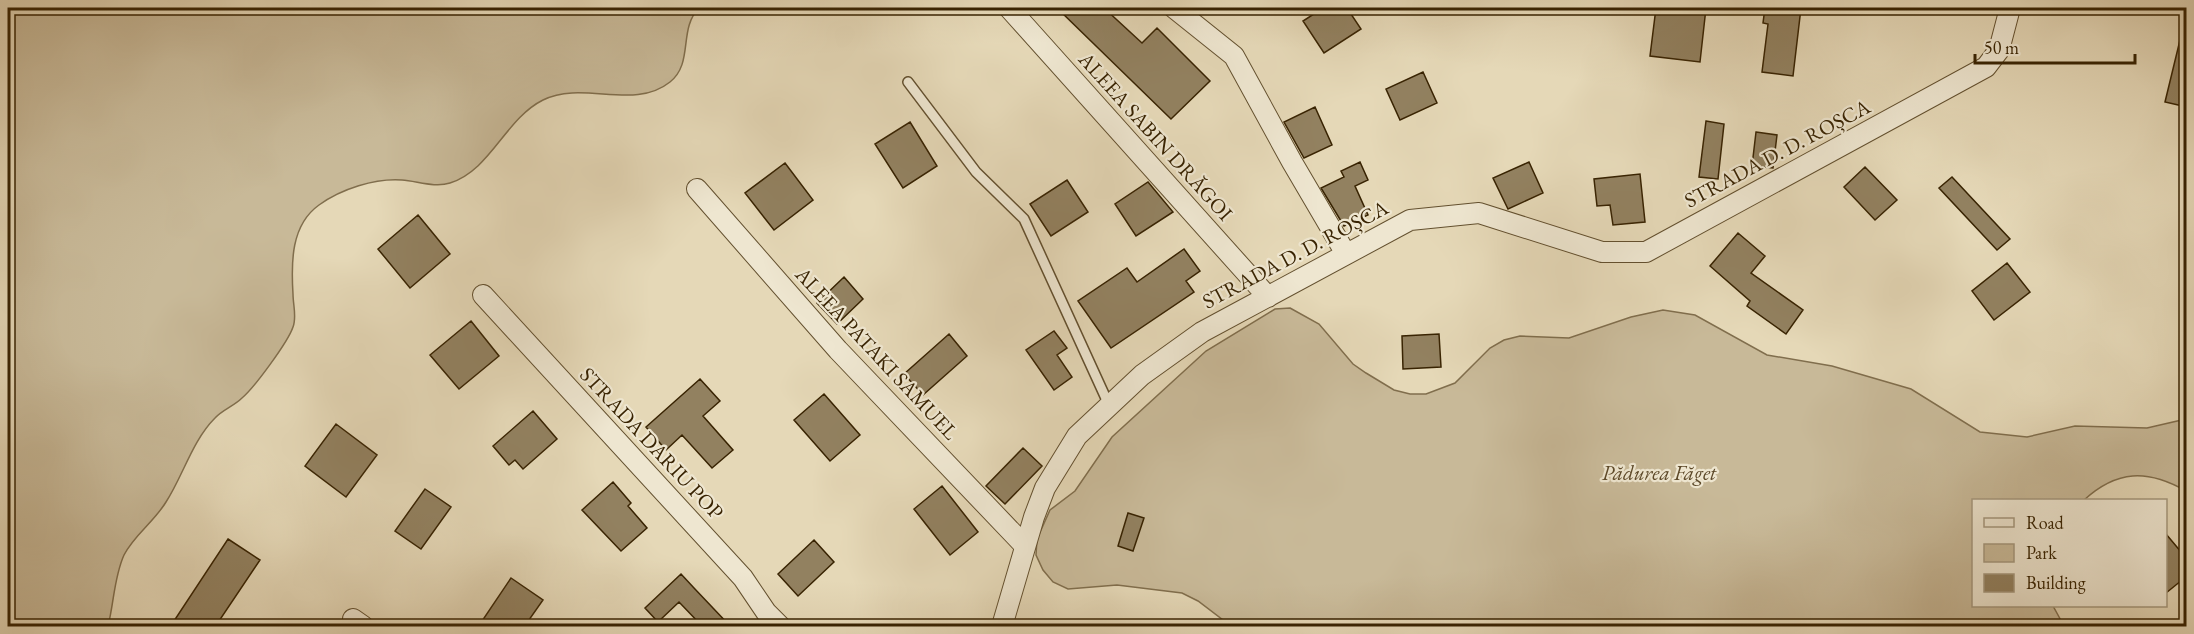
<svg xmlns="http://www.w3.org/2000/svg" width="2194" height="634" font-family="'EB Garamond',serif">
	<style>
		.green { fill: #c8b998; stroke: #806e4d; stroke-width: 1.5 }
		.building { fill: #928160; stroke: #382302; stroke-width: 1.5 }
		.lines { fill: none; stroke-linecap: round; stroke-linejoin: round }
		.lane-casing { stroke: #63502f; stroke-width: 12 }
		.street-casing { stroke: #63502f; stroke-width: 22 }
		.lane { stroke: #eee6d0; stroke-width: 9 }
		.street { stroke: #eee6d0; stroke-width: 20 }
		.labels { text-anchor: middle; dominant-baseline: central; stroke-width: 4.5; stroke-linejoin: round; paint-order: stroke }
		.street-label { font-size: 21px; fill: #382302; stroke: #eee6d0 }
		.park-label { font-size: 21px; font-style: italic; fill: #5c4828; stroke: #eee6d0 }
	</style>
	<rect width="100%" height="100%" fill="#e5d8b7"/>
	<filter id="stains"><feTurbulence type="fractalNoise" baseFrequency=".00333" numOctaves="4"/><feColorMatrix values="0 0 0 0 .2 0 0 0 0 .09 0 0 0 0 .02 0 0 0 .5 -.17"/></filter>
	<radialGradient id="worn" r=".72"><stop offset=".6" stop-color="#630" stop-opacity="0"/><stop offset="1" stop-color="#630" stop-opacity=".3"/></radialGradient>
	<path class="green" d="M8 8H699C678 29 694 63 670 82 634 111 583 80 543 100 505 119 491 170 450 183 435 188 417 181 402 180 375 178 341 189 319 205 291 225 291 262 293 294 293 305 297 317 293 327 288 342 254 388 242 398 234 406 222 410 215 418 192 441 183 476 166 502 154 522 134 535 124 555 114 577 114 603 108 626H8Z
		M1290 308 1319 324 1353 364 1366 373 1394 390 1410 394H1426L1455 383 1490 348 1504 340 1520 336 1569 338 1631 317 1663 310 1695 315 1767 355 1832 366 1911 389 1980 432 2027 437 2075 426 2147 428 2186 419V491C2147 469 2117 470 2084 500H1974V606H2053L2064 626H1231L1198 601 1182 593 1117 585 1068 589 1053 582 1043 570 1036 555 1037 539 1050 510 1075 491 1112 437 1194 362 1206 351 1275 309Z"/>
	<path class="building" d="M1057 8H1104L1142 43 1157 28 1210 81 1171 119Z
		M1323 8H1347L1361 29 1324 53 1303 21Z
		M1656 8H1706L1700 62 1650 56Z
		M1765 8H1801L1793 76 1762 72 1768 24 1763 23Z
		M2180 40H2187V107L2165 102Z
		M1423 72 1437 103 1400 120 1386 89Z
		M1315 107 1332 145 1304 158 1284 122Z
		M1706 121 1724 124 1718 179 1699 177Z
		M910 122 937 166 903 188 875 144Z
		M1756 132 1777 135 1773 168 1752 166Z
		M1360 162 1368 180 1355 186 1368 215 1344 226 1321 188 1344 177 1341 171Z
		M1529 162 1543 193 1508 209 1493 178Z
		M785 163 813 200 774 230 745 193Z
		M1865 167 1897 200 1875 220 1844 187Z
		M1640 174 1645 222 1613 225 1610 205 1597 206 1594 179Z
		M1952 177 2010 239 1997 250 1939 188Z
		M1067 180 1088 212 1051 236 1030 204Z
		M1148 182 1173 212 1136 236 1115 204Z
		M418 215 450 254 410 288 378 249Z
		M1738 233 1765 256 1751 273 1803 310 1786 334 1747 306 1750 301 1710 266Z
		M1184 249 1200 271 1186 281 1194 292 1111 348 1078 301 1127 268 1137 282Z
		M2007 263 2030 292 1994 320 1972 291Z
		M844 277 863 299 837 324 817 303Z
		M471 321 499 356 459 389 430 355Z
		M1054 331 1067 348 1057 355 1072 377 1054 390 1026 350Z
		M949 334 967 356 923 395 904 374Z
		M1439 334 1441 367 1403 369 1402 336Z
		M700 379 720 401 703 416 733 450 712 468 682 435 666 450 646 427Z
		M824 394 860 435 830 461 794 420Z
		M533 411 557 439 523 469 515 460 509 465 493 446Z
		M336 424 377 455 346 497 305 466Z
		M1023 448 1042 466 1005 504 986 486Z
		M613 482 631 503 628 506 647 528 621 551 582 510Z
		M942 486 978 532 950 555 914 509Z
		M425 489 451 507 421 549 395 531Z
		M1128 513 1144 518 1133 551 1118 546Z
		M2166 534 2187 559V576L2166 593Z
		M228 539 260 560 215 627H170Z
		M814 540 834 562 798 596 778 574Z
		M681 574 694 588 731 627H703L679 602 658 622 645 608Z
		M511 578 543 600 524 627H478Z"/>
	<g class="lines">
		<defs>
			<path id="lane" d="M908 82 976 172 1024 219 1109 405"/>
			<path id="street" d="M1009 8 1268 297
				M1174 8 1234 56 1292 162 1346 254
				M697 189 838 350 1025 546
				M483 295 743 578 766 612 780 626
				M353 619 363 626
				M1002 626 1034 517 1045 488 1077 436 1142 375 1202 332 1410 220 1479 213 1602 252H1646L1986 67 1999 50 2010 8"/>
		</defs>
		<use href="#lane" class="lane-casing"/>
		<use href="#street" class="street-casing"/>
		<use href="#lane" class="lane"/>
		<use href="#street" class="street"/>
	</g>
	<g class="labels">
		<g class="street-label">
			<text transform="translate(1156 136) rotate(48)">ALEEA SABIN DRĂGOI</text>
			<text transform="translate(1777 153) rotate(-28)">STRADA D. D. ROȘCA</text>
			<text transform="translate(1295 254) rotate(-28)">STRADA D. D. ROȘCA</text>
			<text transform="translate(877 353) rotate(47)">ALEEA PATAKI SAMUEL</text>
			<text transform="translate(652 443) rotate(47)">STRADA DARIU POP</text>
		</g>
		<g class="park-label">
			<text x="1659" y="472">Pădurea Făget</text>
		</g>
	</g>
	<rect width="2194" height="634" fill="none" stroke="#e5d8b7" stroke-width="30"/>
	<rect x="9" y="9" width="2176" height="616" fill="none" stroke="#382302" stroke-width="3"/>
	<rect x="15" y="15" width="2164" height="604" fill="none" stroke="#382302" stroke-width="1.5"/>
	<rect x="1972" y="499" width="195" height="108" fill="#eee6d0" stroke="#a5987e" stroke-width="1.5"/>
	<rect x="1984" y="518" width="30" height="9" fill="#eee6d0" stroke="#a5987e" stroke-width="1.5"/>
	<text x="2026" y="529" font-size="18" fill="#382302">Road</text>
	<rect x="1984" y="544" width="30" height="18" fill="#c8b998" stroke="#a5987e" stroke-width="1.5"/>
	<text x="2026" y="559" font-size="18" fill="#382302">Park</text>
	<rect x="1984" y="574" width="30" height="18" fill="#928160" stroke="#a5987e" stroke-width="1.5"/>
	<text x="2026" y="589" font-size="18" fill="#382302">Building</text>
	<path d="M1975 54v9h160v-9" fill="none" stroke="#382302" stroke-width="3"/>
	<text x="1984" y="54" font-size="18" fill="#382302" stroke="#eee6d0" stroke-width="4.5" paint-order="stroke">50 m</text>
	<rect width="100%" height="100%" filter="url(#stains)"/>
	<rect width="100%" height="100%" fill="url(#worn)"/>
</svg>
